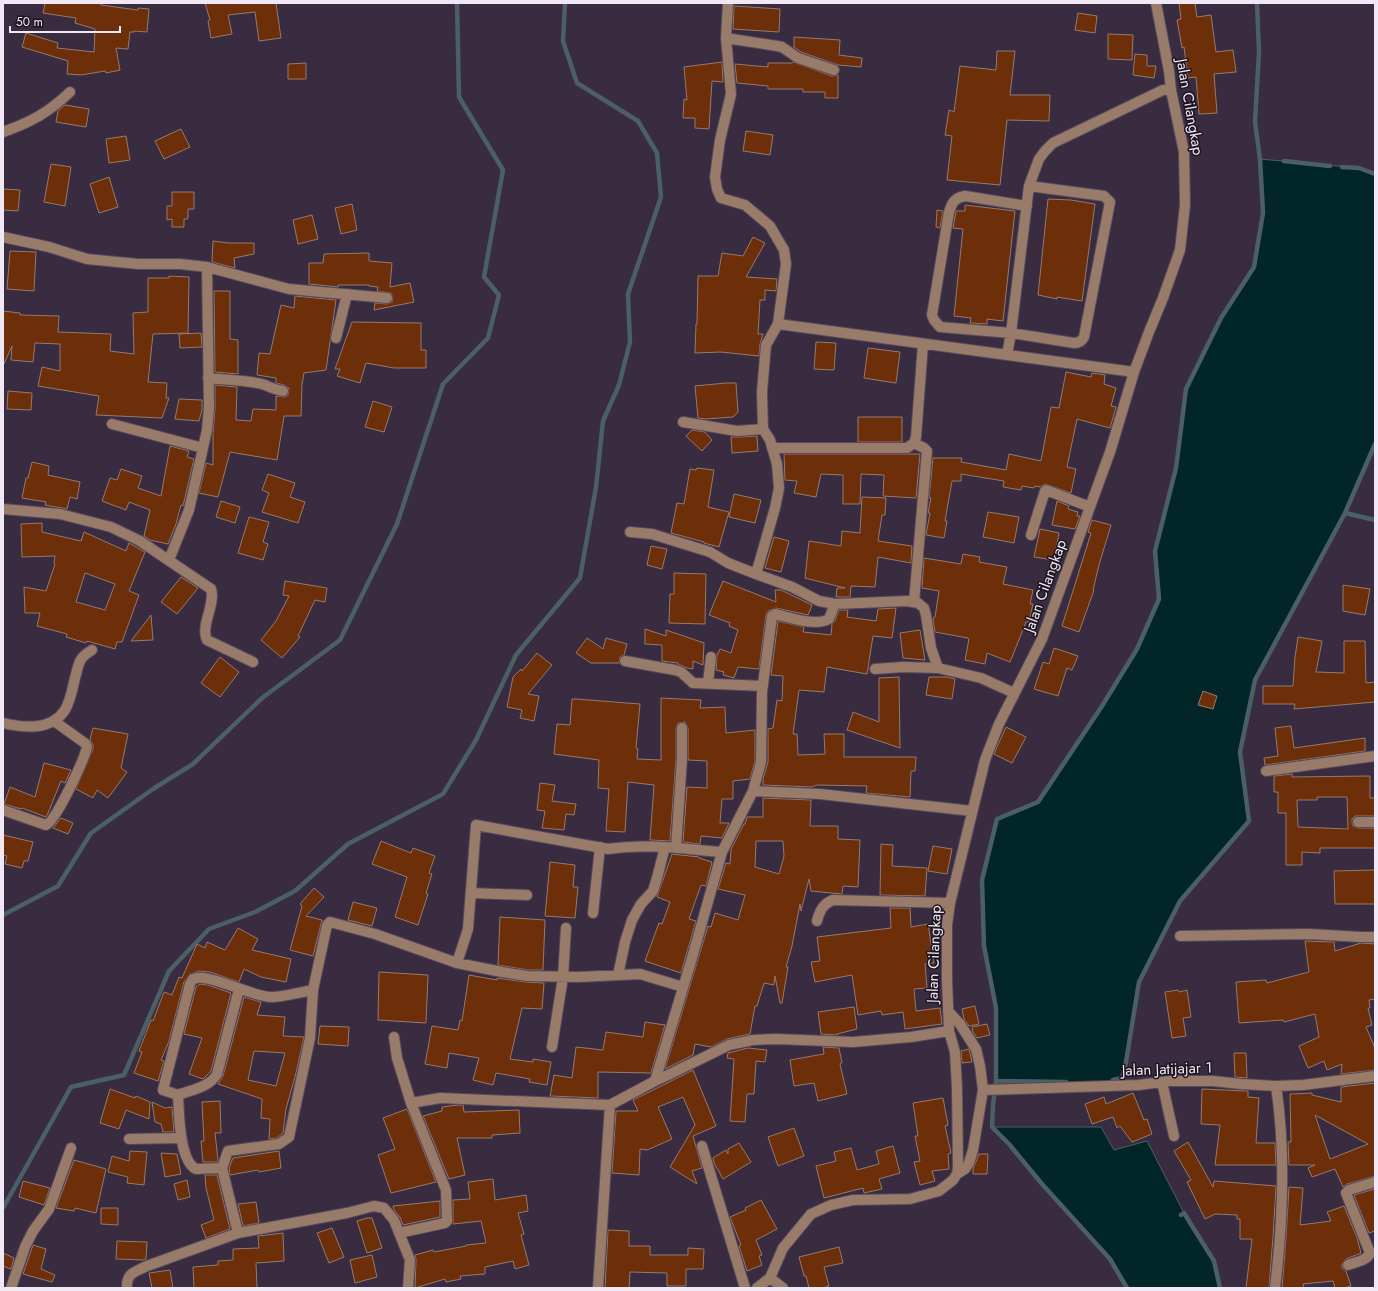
<svg xmlns="http://www.w3.org/2000/svg" width="1378" height="1291" font-family="Jost,sans-serif">
	<style>
		.water { fill: #022627; stroke: #4a6065 }
		.lines { fill: none; stroke-linecap: round; stroke-linejoin: round }
		.stream { stroke: #4a6065; stroke-width: 4.5 }
		.building { fill: #6c2f09; stroke: #967a6c; fill-rule: evenodd }
		.minor-casing { stroke: #56495d; stroke-width: 12 }
		.minor { stroke: #987b69; stroke-width: 10 }
		.labels { text-anchor: middle; dominant-baseline: central; stroke-width: 3; stroke-linejoin: round; paint-order: stroke }
		.street-label { font-size: 15px; fill: #f1e8f6; stroke: #1d1620 }
	</style>
	<rect width="100%" height="100%" fill="#392b40"/>
	<path class="water" d="M1260 159 1359 168 1375 174V444L1345 513 1255 680 1240 752 1249 821 1180 901 1139 982 1126 1062 1122 1078 1101 1082H1042L996 1081V1008L984 946 982 880 997 819 1038 802 1102 706 1137 649 1159 600 1155 551 1176 468 1186 389 1221 318 1254 267 1263 213Z
		M992 1127H1101L1114 1150 1147 1141 1184 1213 1214 1261 1220 1288H1127L1110 1258 1042 1184 1009 1145Z"/>
	<g class="lines">
		<path class="stream" d="M1284 161 1330 166
			M1342 167 1359 168 1375 174
			M1345 513 1375 520
			M3 915 58 886 91 833 153 789 193 764 262 698 340 640 397 524 443 384 488 338 499 295 484 277 503 170 459 97 457 3
			M1113 1080 1122 1078 1126 1062 1139 982 1180 901 1249 821 1240 752 1255 680 1345 513 1375 444
			M996 1081 1066 1082
			M3 1208 71 1087 124 1075 169 971 209 929 255 912 295 891 348 844 443 794 476 740 516 655 580 578 596 487 603 421 619 385 630 342 628 294 661 197 657 153 638 121 577 83 563 41 565 3
			M1181 1215 1184 1213 1214 1261 1220 1288
			M1127 1288 1110 1259 1042 1184 1009 1144 992 1127 993 1105 996 1081V1008L984 946 982 880 997 819 1038 802 1102 706 1137 649 1159 599 1155 551 1176 468 1186 389 1221 318 1254 267 1263 213 1260 159 1255 122 1259 52 1257 3"/>
	</g>
	<path class="building" d="M45 3H101V5L138 10V8L149 9 147 32 134 31V32H130L128 49 116 48 120 70 106 73 105 71 81 75 67 74 68 61 22 47 26 33 58 43 57 48 94 52 95 29 75 23 76 18 43 13Z
		M205 3H276L281 38 259 41 255 12 228 15 232 34 211 38 208 21 210 20Z
		M1179 3H1195L1197 17 1211 15 1216 52 1233 50 1236 72 1214 74 1217 113 1199 114 1196 77 1188 78 1184 47 1182 48 1177 20 1181 19Z
		M734 6 780 9 779 32 733 29Z
		M1078 13 1097 16 1095 33 1075 30Z
		M1108 34 1133 35 1132 60 1108 59Z
		M794 37 840 40 839 55 862 58 861 67 838 65 801 52 794 47Z
		M997 51H1015L1010 95H1050L1049 121 1007 120 1000 185 947 180 952 136 945 135 949 110 954 112 960 66 996 70Z
		M1135 54 1147 55V66H1156L1154 78 1133 75Z
		M722 62 723 82 712 81 709 129 695 128V118H683L684 99 687 100 684 67Z
		M793 62 832 76 838 75V98H825V92H803V89H768V86L737 83 735 64 768 67V63H792Z
		M306 63V79H288V64Z
		M65 105 89 109 86 127 56 122 58 111Z
		M181 129 190 147 164 159 155 141Z
		M746 131 773 135 770 155 743 151Z
		M126 136 130 160 109 163 106 139Z
		M51 164 71 167 65 206 44 202Z
		M109 177 118 207 99 213 90 184Z
		M3 189 20 190 18 211 3 210Z
		M172 192H194V209H188V219H184V227H172V219L167 220V206H172Z
		M1048 199 1071 200 1095 204 1082 301 1057 297V299L1038 295Z
		M352 204 357 230 341 234 335 208Z
		M965 205 1015 211 1003 321 987 319V324L970 323 971 318 954 316 963 229 953 228 956 211H965Z
		M937 210 943 211 940 228 936 227Z
		M312 215 318 239 298 244 293 220Z
		M753 237 765 243 746 277 777 279 776 291 765 290V300H760L758 334H763L760 344 759 356 721 352 695 353 696 324H697L698 276H718L722 253 743 256Z
		M213 241 229 243H254V254L234 258 235 268 212 262Z
		M10 251 36 252 34 291 7 289Z
		M369 253V261L392 263 390 287 410 283 414 302 374 310 375 303 387 304 392 302 393 298 391 293 377 291 378 287 369 286V285H338V287L309 284V263H323L324 254Z
		M169 276 189 277 188 333 153 334 148 382 167 383 166 398H169L162 418 96 415 99 396 38 386 42 367 60 371V344L35 343 33 362 11 360 12 346 3 366V311L20 313V315L59 316 58 332 111 334 110 351 134 354 133 313 148 312V278H169Z
		M214 291H230V339L238 340V374L215 372Z
		M295 296 336 300 326 370 304 373 302 384 301 416H284L277 460 230 452 218 497 199 493 206 463 213 465V434L215 408V385L237 387 236 420 251 421 253 409 276 410V396L285 397 288 395 289 388 284 385 276 383V378L257 375 259 353 270 354 281 305 294 308Z
		M352 322 421 323V350H426V368H394L366 363 360 383 337 376 340 369H335Z
		M201 333 202 347 180 348 179 334Z
		M816 342 836 343 834 370 814 369Z
		M868 348 900 352 896 383 864 378Z
		M1066 372 1091 377 1092 373 1105 375 1104 384 1116 388 1111 406 1116 407 1110 428 1077 419 1067 467 1076 469 1071 493 1045 484 1040 487 1035 486 1034 488 1022 486 1021 490 1003 487 1004 481 961 474V481H952L945 521H947L944 538 926 535 930 513H928L931 498H929L933 458H962L961 462 1006 470 1009 454 1041 461 1051 407 1059 408Z
		M726 383H736L738 412 733 417 706 419 698 418 695 386Z
		M8 391 32 393 31 410 7 409Z
		M179 399 202 400V410L199 421 175 419Z
		M373 401 392 407 384 432 365 427Z
		M858 417H902V442H858Z
		M692 430 705 432 712 440 702 451 686 436Z
		M757 436 758 451 732 453 731 437H738Z
		M170 446 189 451 187 457 194 459 183 506 181 505 176 524 168 544 150 540 144 536 150 510 129 502 126 510 102 501 110 478 117 480 121 469 142 476 138 488 161 496Z
		M784 454H920L916 498 883 496 884 475 861 474 860 504H843V475L821 474 816 497 794 493 797 481 785 480Z
		M32 462 49 466 48 475 80 482 77 499 70 497 67 509 45 505 46 502 22 498 26 478H28Z
		M697 468 714 470 708 507 729 512 719 547 704 543V542L671 533 677 503 684 504 690 469 696 470Z
		M268 474 295 483 290 497 305 502 298 523 262 512 269 493 262 490Z
		M734 494 761 500 755 523 729 517Z
		M862 497 886 498 885 515H882L878 541 912 546 911 563 878 557 875 587 851 586 850 597H836L837 588H845L805 578 809 541 841 546 842 531 860 533Z
		M221 501 240 507 235 523 216 517Z
		M1057 501 1069 506 1068 509 1078 512 1077 516H1080L1075 529 1052 525Z
		M988 512 1019 517 1014 543 983 537Z
		M249 517 269 522 263 542 268 544 263 560 238 553Z
		M1092 520 1111 525 1099 565 1093 590H1094L1079 632 1062 626 1091 533 1088 532Z
		M42 523V532L81 541 84 532 126 551 129 543 145 552 129 591 139 595 122 642H117L115 649 87 641 86 643 66 637 67 634 37 626 40 613H25L24 587 46 591 55 564 54 563 55 556 22 557 21 524ZM85 573 115 584 105 610 76 602Z
		M1040 529 1059 533 1054 560 1034 557Z
		M774 537 789 541 781 572 765 568Z
		M651 546 667 549 662 569 647 565Z
		M963 554 980 557 979 562 1007 567 1003 584 1033 590 1030 604H1033L1029 622H1026L1010 662 987 653 985 664 965 660 969 639H968V638L935 632 933 619 934 617H935L939 591 922 588 924 558 961 564Z
		M674 573 706 574 705 624 669 623 670 594H674Z
		M181 577 198 588 177 614 161 602Z
		M285 581 327 588 325 602 315 600 298 636 300 637 282 658 261 640 276 621 289 596 283 595Z
		M723 581 776 602 775 590H781L812 605 808 615 776 608 768 611 766 615 759 669 738 667 734 678 723 675 724 672 716 670 717 655 720 649 731 653 738 630 729 626 730 623 709 615Z
		M1343 585 1370 589 1365 615 1343 611Z
		M896 608 892 638 873 636 867 674 827 667 824 692 799 690 793 734H797L798 755 825 754 824 734H844V757H916L915 771H911L910 797 866 793 867 786 817 785 812 787 763 785V779L768 762V729L773 728 777 700 782 701 783 676 771 675 778 621 804 627 803 632 831 635 832 624 835 621 839 610H848L847 617 876 621 878 609Z
		M151 615 153 640 131 641Z
		M645 629 666 636V630L704 643 703 665 693 661V669L687 668 678 664V663L662 661V645L645 644Z
		M920 630 925 660 903 658 900 633Z
		M1298 637 1322 641 1316 672 1344 673V641H1365L1366 683 1375 682V702L1294 709 1295 704H1263V686H1293L1295 657Z
		M587 638 603 649 606 638 627 644 624 655 620 657 619 663H591L576 653Z
		M1054 648 1078 656 1072 670 1067 668 1058 696 1034 689 1043 662 1049 664Z
		M537 653 552 665 528 694 539 696 534 721 520 718 522 710 507 707 513 677 521 669 522 671Z
		M220 657 239 672 220 697 201 683Z
		M899 677 900 748 847 730 853 712 879 722V678Z
		M929 677H947L955 679 952 699 926 695Z
		M1203 691 1217 696 1213 709 1198 705Z
		M661 698 701 700 700 708 725 707 726 733 755 730V761L750 779 733 781V799H722L720 823H729L722 838 701 836 700 844 683 842 687 787 707 788V761L688 760V728L685 722 678 723 676 728V759L670 841 650 840 654 785 628 782 625 832 606 831 609 789 598 788 599 760 554 754 557 724 570 725 572 699H576L640 704 636 748 638 749 637 759 661 760Z
		M1291 726 1294 748 1365 738V751L1265 765 1264 758 1278 756 1275 728Z
		M1006 727 1026 737 1012 763 994 754Z
		M93 728 128 734 121 768 127 772 108 798 97 790 93 798 76 789 93 749V745L90 739Z
		M44 763 71 770 65 783 61 781 48 813 46 817 22 808 21 809 4 804 10 787 35 797Z
		M1292 774V777L1370 776V798H1375V816H1355L1352 819V822L1353 826 1358 828H1375V848H1320V853L1302 852V865H1286V813H1278V792H1274V776ZM1317 797H1347L1348 829 1298 827 1297 800H1317Z
		M540 783 555 785 552 801 576 804 574 815 566 814 564 830 542 828 545 811 537 810Z
		M763 798 811 800 810 826H838V839L860 840 858 887 843 886 842 894 811 891 809 879 801 911 800 904 792 946 786 967H788L782 1003H780L775 976 774 985 764 983 757 1006H755L750 1034 727 1039 711 1047 695 1044 693 1055 665 1069 708 926 711 927 715 913 738 920 745 895 718 889 726 863 730 864 731 849 744 824H745L747 817H763ZM756 841H783L784 856 779 874 755 867Z
		M61 818 73 823 68 834 53 828Z
		M3 835 33 842 28 861H24L22 868 5 864 7 856 3 855Z
		M381 841 411 853 413 848 435 856 429 873 432 874 426 893 428 894 418 925 395 917 407 877 372 864Z
		M881 844 893 845 892 866 927 868 925 896 880 895Z
		M933 846 952 849 947 874 928 871Z
		M672 854 699 857V858L712 862 706 886 701 885 689 919 696 921 681 973 645 961 659 923 662 924 670 902 657 897Z
		M550 862 575 865 573 887H578L575 918 545 916Z
		M1375 870V904H1335L1334 871Z
		M314 888 324 897 306 916 322 920 313 956 290 950 302 906 300 904Z
		M353 902 377 908 372 926 348 920Z
		M890 908H910L911 927 928 924 934 963 925 964 927 988 914 989 916 1011 940 1008 942 1024 905 1029 903 1012 882 1015 881 1011 858 1015 852 975 815 982 811 962 820 961 817 937 891 928Z
		M500 917 545 920 543 970H528L498 965Z
		M238 928 258 939 252 950 291 959 286 982 261 977 244 969 239 982 210 972 199 971 190 974 184 982 169 1041 161 1060 164 1061 158 1081 134 1073 142 1052 139 1051 151 1020 153 1021 164 992 172 995 179 977 182 978 197 944 205 948 207 942 225 950Z
		M1305 941 1334 942 1335 951 1361 943 1375 944V999L1369 1000 1370 1008H1368L1372 1025 1366 1027 1375 1048V1070L1341 1074 1342 1064 1327 1070 1324 1061 1308 1068 1299 1046 1319 1037 1315 1014 1284 1022 1283 1020 1239 1023 1236 982 1266 980 1267 983 1309 972Z
		M379 972 428 975 426 1023 378 1020Z
		M469 975 497 980V978L526 982 544 983 542 1009 522 1008 510 1059 533 1062V1059L551 1062 547 1085 529 1082 530 1079 496 1073 493 1085 473 1080 479 1058 449 1053 447 1068 425 1064 432 1026 458 1030 460 1020 462 1021Z
		M200 984 208 985 231 993 211 1071 203 1079 189 1074 202 1038 184 1034 196 987Z
		M1178 990 1179 992 1187 990 1191 1017 1183 1018 1186 1036 1172 1038 1165 992Z
		M244 997 261 1002 257 1015 285 1017 283 1036 304 1037 296 1073 286 1109 283 1133 277 1138 269 1139 270 1119 261 1118 262 1099 218 1084 223 1076ZM254 1051 285 1053 276 1086 248 1080Z
		M975 1006 979 1024 969 1026 964 1019 962 1009Z
		M854 1007 857 1029 837 1034V1035L821 1034 818 1012Z
		M645 1022 665 1025 651 1073 598 1072V1098L550 1096 554 1075 572 1078 576 1047 603 1050 606 1032 643 1037Z
		M987 1024 990 1035 977 1038 973 1032 972 1027Z
		M320 1026 349 1027 348 1046 318 1044Z
		M823 1047 839 1048 842 1063 840 1064 847 1094 818 1101 814 1083 794 1086 790 1060 824 1054Z
		M748 1048 767 1050 765 1062 756 1061 754 1094H747L745 1122 730 1121 734 1059 727 1058 728 1053Z
		M969 1049 972 1062 962 1063 961 1051Z
		M1234 1053H1246L1247 1078 1235 1077Z
		M693 1070 716 1126 693 1136 702 1168 692 1171 697 1184 670 1167 695 1125 683 1097 658 1107 672 1139 647 1150 640 1149 639 1175 612 1173 616 1111H638L633 1100Z
		M1375 1083V1176L1347 1184 1343 1187 1335 1169 1312 1177 1308 1168 1315 1165H1289L1288 1142H1291L1290 1094 1312 1093V1095L1341 1102V1087ZM1315 1115 1368 1144 1330 1159Z
		M110 1089 135 1098 136 1096 150 1102 149 1119 126 1110 119 1129 100 1123Z
		M1202 1089 1248 1091V1097L1259 1098 1256 1143H1275L1276 1165H1215L1220 1125 1201 1124Z
		M1133 1093 1144 1120 1147 1119 1152 1134 1132 1142 1120 1126 1117 1128 1113 1117 1092 1124 1085 1104 1104 1097 1106 1104Z
		M943 1098 948 1125 945 1126 951 1153 948 1154 949 1169 932 1171 935 1181 920 1185 914 1162 920 1161 915 1136H918L913 1103Z
		M220 1101 221 1133H215L218 1160 217 1162H203L201 1141H204L202 1102Z
		M152 1102 165 1108 172 1107 174 1132H163L161 1124 155 1122Z
		M457 1105H463L464 1112 519 1110 520 1133 492 1135V1138H457L465 1175 449 1179 423 1116 442 1111V1107Z
		M407 1109 436 1182 391 1193 378 1155 395 1149 383 1118Z
		M794 1128 804 1156 778 1166 768 1137Z
		M1188 1142 1213 1187 1214 1181 1276 1186 1273 1237 1269 1288H1246L1252 1239H1240V1219H1237V1215L1215 1214 1205 1219 1187 1182 1191 1180 1174 1151Z
		M739 1143 751 1162 723 1179 714 1163 713 1158 726 1150 728 1154V1149Z
		M893 1146 900 1173 879 1179 882 1189 864 1193 863 1188 824 1198 816 1166 836 1161 834 1152 851 1148 857 1170 879 1164 876 1151Z
		M130 1151 147 1152 144 1185 127 1183 128 1177 108 1172 112 1156 129 1161Z
		M279 1151 281 1168 259 1172 258 1170 230 1175 229 1168 233 1158Z
		M161 1153 177 1154 181 1174 165 1177Z
		M979 1154H988L987 1174H973V1169Z
		M74 1160 106 1169 96 1213 75 1208 74 1211 56 1208Z
		M205 1175H217L230 1229 206 1238 201 1225 214 1220 206 1188Z
		M493 1179 495 1200 526 1195 528 1211 518 1213 524 1234 521 1235 529 1265 515 1269 513 1261 485 1267V1274L460 1276 461 1279 446 1282 445 1279 415 1288 416 1260 415 1255 433 1250 434 1252 466 1246V1245L486 1243 481 1221 453 1224V1200L470 1199 468 1182Z
		M187 1180 190 1197 178 1200 174 1184Z
		M23 1181 50 1188 44 1205 19 1197Z
		M1289 1187 1303 1188 1300 1225 1331 1221 1327 1212 1344 1206 1357 1238 1361 1253 1346 1259 1342 1264V1268L1346 1271 1351 1286 1344 1288H1335L1333 1281 1303 1284 1304 1288H1282L1286 1238Z
		M1375 1189V1231L1369 1233 1354 1195Z
		M761 1200 777 1229 756 1240 762 1255 759 1256 762 1265 747 1271 739 1246 741 1245 730 1217 746 1210 745 1208Z
		M440 1201V1217L403 1225 400 1217 394 1210 393 1206Z
		M256 1202 259 1223 243 1226 238 1204Z
		M101 1208H118V1225L101 1224Z
		M367 1218H372L382 1248 367 1253 357 1221Z
		M332 1228 344 1257 329 1263 317 1233Z
		M608 1230 629 1231V1246H650V1255H688V1248L704 1249 703 1269H686V1286H667V1273L630 1272 629 1288H605Z
		M283 1233 284 1261 256 1263 257 1288H194L193 1267 218 1265V1261L233 1260V1249L259 1248 258 1236Z
		M117 1241 147 1242 146 1259 144 1260 116 1259Z
		M33 1245 46 1249 41 1269 55 1275 52 1282 23 1274Z
		M839 1247 843 1263 824 1267 829 1286 823 1288H809L806 1276H804L799 1257Z
		M3 1253 14 1258 11 1269 3 1266Z
		M372 1255 377 1277 355 1283 350 1260Z
		M170 1270 173 1288H152L149 1273Z"/>
	<g class="lines">
		<defs>
			<path id="minor" d="M728 3 726 38 731 94 720 140 715 177 717 189 721 198 745 205 770 226 784 250 786 264 778 324 766 345 762 392 763 429 770 440 777 464 779 488 775 508 756 574 792 587 819 601 835 604 907 601 918 603 924 608 926 615 931 648 938 668 981 678 1014 693
				M726 38 777 46 782 47 798 58 834 70
				M3 132C31 122 48 113 70 92
				M1027 206 965 196C954 198 952 203 949 212L932 315 934 320 940 327 1011 333 1074 343C1079 343 1082 341 1084 337L1110 202 1104 196 1029 186
				M3 237 49 247 87 259 138 264H180L207 267 289 289 387 298
				M778 324 1134 372
				M336 338 347 294
				M1007 355 1011 333 1029 186 1039 159 1045 151 1053 143 1163 90H1171
				M208 378C225 380 250 380 265 385 272 388 276 390 283 391
				M683 422 737 431 763 429
				M112 424 203 448
				M914 443 924 448 927 451 914 602
				M772 448H907L914 443 916 437 923 344
				M3 509 60 514 111 527 140 541 211 589C216 604 200 626 207 640L253 662
				M630 532 652 534 710 552 728 563 756 574
				M1031 535 1045 491 1046 490 1090 507
				M169 560 189 510 207 430 209 407 207 267
				M835 604 829 619C815 627 789 617 775 614L772 616 762 692 761 762 753 791 722 852 692 958 655 1081 668 1075 729 1045 753 1040 776 1039 853 1042 911 1037 949 1031
				M625 661 675 670 681 672 693 683 763 686
				M875 669 903 667 938 668
				M708 683 711 657
				M3 723C24 728 51 731 65 710 70 702 73 687 75 678 79 664 78 658 92 650
				M1266 771 1375 756
				M753 791 820 794 972 811
				M3 810 46 825C56 821 84 760 87 747L86 744 54 721
				M1358 822H1375
				M676 848 682 759V728
				M471 893 527 895
				M593 913 600 847
				M817 921C820 910 823 904 833 900L950 903
				M1180 936 1309 934 1361 937H1375
				M457 963 468 929 476 825 608 849C646 843 684 849 722 852
				M618 975 625 942 632 920 641 904 653 891 657 878 665 847
				M313 990C301 992 282 997 271 997 252 997 208 972 193 979L190 984 163 1090 178 1095C179 1112 179 1161 196 1169L222 1168 238 1233 347 1213 374 1206 384 1208 394 1220 410 1260 408 1288
				M948 1011 960 1024 976 1049 980 1066 983 1090 973 1150 969 1163 965 1169 957 1174
				M394 1037 397 1058 411 1103 446 1190 447 1218V1221L445 1223 399 1233
				M552 1047 563 977 566 928
				M1162 1082 1174 1136
				M983 1090 1139 1085 1169 1081H1213L1241 1084 1276 1086 1303 1085 1375 1076
				M178 1095C191 1090 210 1087 217 1074L239 989
				M411 1103 440 1098 610 1105 655 1081
				M129 1139 181 1138
				M702 1146 745 1288
				M222 1168 228 1151 279 1144 289 1137 310 1038 313 990 327 925 330 922 375 934 457 963 502 972 527 976 579 977 640 974 683 987
				M1348 1265C1355 1262 1367 1261 1370 1253L1346 1193 1349 1190 1375 1182
				M770 1278 783 1288
				M11 1288 25 1247 33 1231 49 1209 71 1148
				M127 1288C126 1273 135 1272 147 1266L238 1233
				M598 1288 610 1105
				M757 1288 770 1278 783 1248 811 1214 831 1205 853 1200 910 1199 939 1191 953 1180 957 1174 958 1168 957 1088 955 1052 949 1031 947 980V925L950 903 985 760 999 724 1042 639 1110 452 1134 372 1149 332 1163 298 1180 250 1185 205 1184 152 1171 90 1169 71 1156 3
				M1275 1288C1283 1221 1286 1152 1276 1086"/>
		</defs>
		<use href="#minor" class="minor-casing"/>
		<use href="#minor" class="minor"/>
	</g>
	<g class="labels">
		<g class="street-label">
			<text transform="translate(1190 107) rotate(80)">Jalan Cilangkap</text>
			<text transform="translate(1045 586) rotate(-70)">Jalan Cilangkap</text>
			<text transform="translate(934 954) rotate(-88)">Jalan Cilangkap</text>
			<text transform="translate(1167 1069) rotate(-2)">Jalan Jatijajar 1</text>
		</g>
	</g>
	<rect width="1378" height="1291" fill="none" stroke="#f1e8f6" stroke-width="8"/>
	<path d="M10 26v6h110v-6" fill="none" stroke="#f1e8f6" stroke-width="2"/>
	<text x="16" y="26" font-size="12" fill="#f1e8f6" stroke="#1d1620" stroke-width="3" paint-order="stroke">50 m</text>
</svg>
